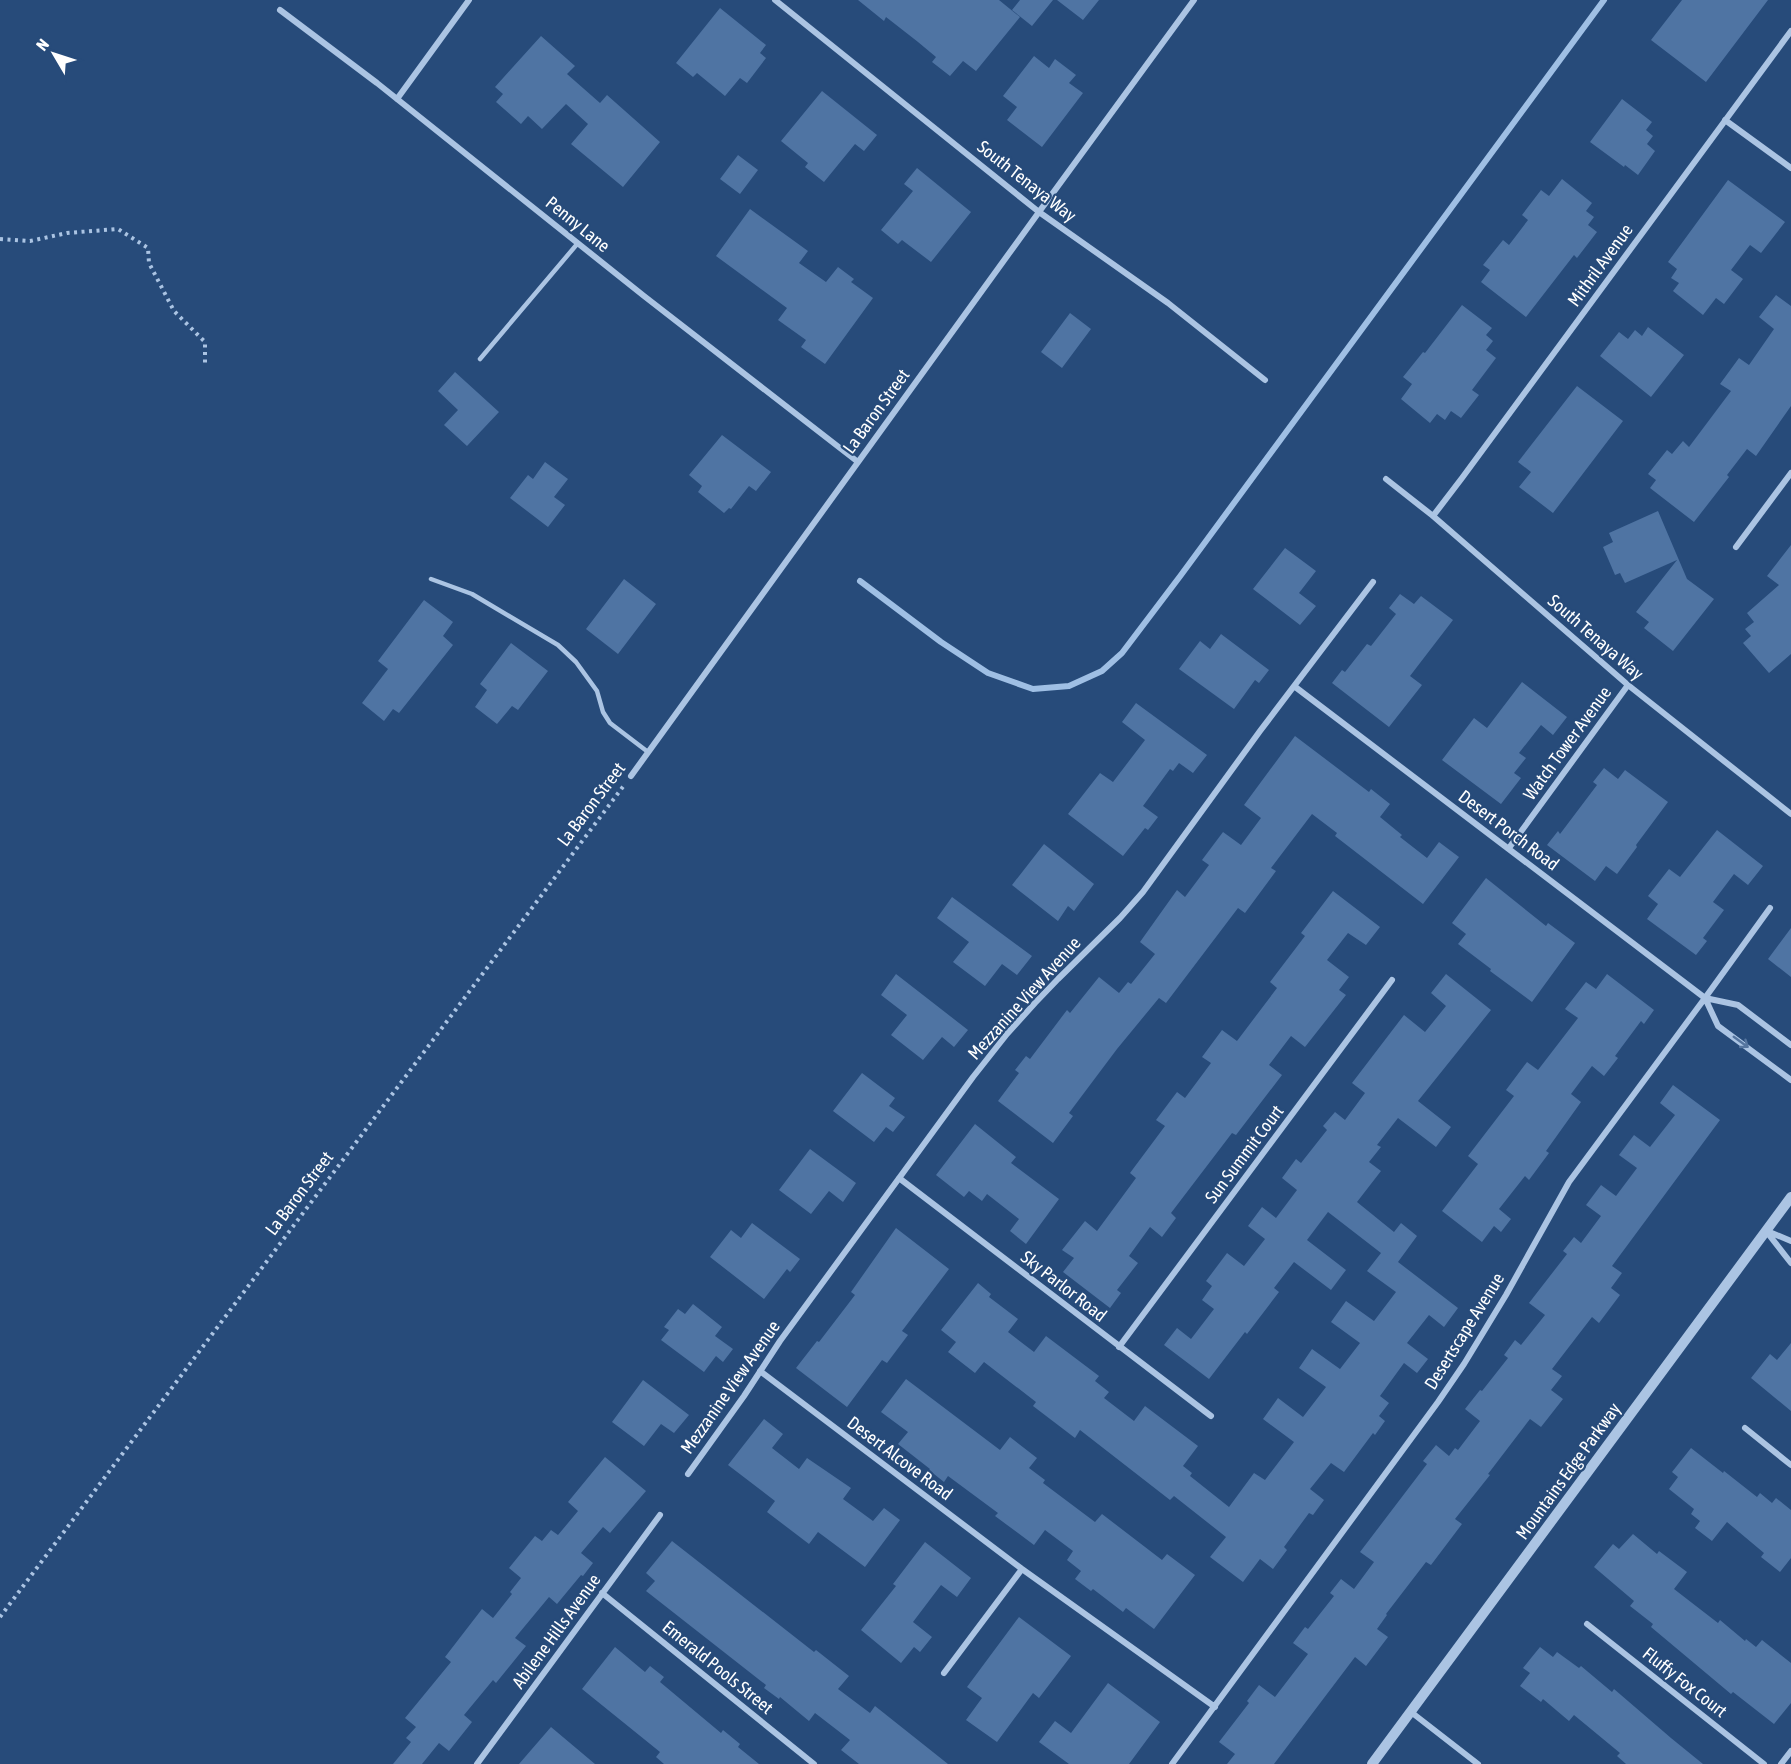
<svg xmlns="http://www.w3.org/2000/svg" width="1791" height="1764" font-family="'Asap Condensed',sans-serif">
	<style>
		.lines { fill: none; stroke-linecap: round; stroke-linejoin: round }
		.stream { stroke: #9fbfe4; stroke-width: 6 }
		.building { fill: #4f74a3 }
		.path { stroke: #abc4e3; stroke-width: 4; stroke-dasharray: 3 4.5; stroke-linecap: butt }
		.service { stroke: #abc4e3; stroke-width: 4.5 }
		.minor { stroke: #abc4e3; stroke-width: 6 }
		.tertiary { stroke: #abc4e3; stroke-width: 10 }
		.oneway { stroke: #55759f }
		.labels { text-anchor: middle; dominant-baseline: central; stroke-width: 4.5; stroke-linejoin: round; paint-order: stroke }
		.street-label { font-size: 18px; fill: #fff; stroke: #274b7a }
	</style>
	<rect width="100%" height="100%" fill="#274b7a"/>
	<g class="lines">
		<path class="stream" d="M860 581 941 642 988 673 1033 689 1069 686 1102 671 1122 653 1181 575 1604 0"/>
	</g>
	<path class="building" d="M858 0H999L1020 17 976 71 963 61 950 76 932 62 936 57 918 42 886 17 884 21Z
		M1020 0H1053L1032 26 1012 10Z
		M1057 0H1099L1083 20Z
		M1682 0H1768L1706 82 1651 40Z
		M720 8 766 45 760 53 766 58 747 83 740 78 725 96 697 73 693 77 676 63Z
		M541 36 575 66 567 74 600 103 607 95 660 142 623 187 571 144 588 124 566 104 542 129 528 116 521 124 496 102 503 94 495 87Z
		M1034 56 1049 68 1055 59 1076 75 1069 83 1083 93 1042 147 1007 120 1017 107 1003 96Z
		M822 91 877 135 864 151 855 144 824 182 805 167 808 163 781 141Z
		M1622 99 1652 122 1646 130 1653 136 1647 144 1655 151 1638 175 1625 165 1624 167 1590 142Z
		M738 155 758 170 740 194 720 179Z
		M917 168 971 212 931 262 902 240 898 244 881 230 913 191 904 184Z
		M1562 179 1592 203 1586 211 1594 217 1588 225 1597 232 1577 258 1574 255 1526 317 1481 282 1490 270 1483 265 1503 240 1509 245 1528 220 1522 215 1541 190 1549 196Z
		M1728 180 1785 222 1761 253 1750 245 1731 270 1743 279 1724 304 1716 298 1703 315 1673 291 1679 283 1671 278 1677 269 1668 262Z
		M750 209 808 251 799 263 826 282 838 267 854 279 851 282 873 298 825 364 801 347 806 340 778 320 787 308 716 256Z
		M1776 295 1791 306V406L1756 456 1747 449 1727 475 1729 477 1694 522 1650 488 1656 480 1648 474 1667 450 1672 454 1683 441 1689 447 1731 391 1720 384 1739 358 1749 365 1774 329 1759 317Z
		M1462 305 1492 328 1486 335 1493 341 1486 350 1496 358 1472 390 1479 395 1461 418 1451 411 1445 420 1437 414 1430 423 1401 399 1412 384 1403 377 1423 352 1425 353Z
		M1070 313 1091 329 1062 368 1041 352Z
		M1648 327 1684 355 1651 397 1600 356 1619 332 1628 339 1635 330 1642 336Z
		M455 372 499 412 467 446 444 425 458 410 438 391Z
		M1577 386 1623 421 1553 513 1519 487 1531 472 1518 462Z
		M722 435 771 472 756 491 749 486 731 509 729 508 724 513 698 492 702 486 689 475Z
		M545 462 568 479 554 497 565 505 548 527 510 498 528 475 533 479Z
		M1658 511 1687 579 1714 599 1673 651 1644 628 1649 622 1636 612 1677 560 1625 583 1620 573 1615 575 1603 547 1613 542 1609 533Z
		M1791 545V654L1769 673 1743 643 1751 636 1745 629 1754 622 1747 613 1779 585 1767 576Z
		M1285 548 1316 571 1299 593 1316 606 1300 625 1253 589Z
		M624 579 656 604 618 654 586 629Z
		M1400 594 1414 604 1421 596 1453 620 1410 676 1422 685 1389 727 1332 683 1342 670 1345 672 1367 644 1371 646 1396 614 1389 608Z
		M424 600 453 622 443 636 453 645 399 713 393 709 384 721 362 703 388 669 378 661Z
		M1221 634 1269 670 1259 683 1255 680 1234 709 1179 669 1200 641 1210 649Z
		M511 643 548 671 518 710 512 706 497 724 475 707 487 690 480 684Z
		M1522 682 1567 717 1553 735 1541 725 1519 753 1526 758 1514 773 1521 778 1501 804 1442 760 1474 718 1487 728Z
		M1136 703 1207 755 1193 773 1179 763 1173 771 1170 769 1143 806 1158 817 1148 830 1145 828 1123 856 1068 814 1100 773 1113 782 1145 740 1122 722Z
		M1295 736 1369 792 1371 789 1390 804 1380 817 1402 835 1400 837 1427 858 1439 842 1459 857 1423 904 1335 836 1337 833 1312 814 1271 868 1276 871 1245 913 1238 908 1166 1003 1159 998 1117 1049 1069 1113 1073 1116 1053 1143 998 1101 1019 1073 1015 1070 1026 1056 1030 1059 1067 1010 1070 1013 1099 977 1119 993 1128 982 1131 984 1155 954 1140 942 1177 890 1185 897 1209 865 1202 860 1223 832 1241 845 1261 818 1244 805Z
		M1604 768 1618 779 1625 770 1668 802 1636 845 1637 847 1617 874 1606 866 1595 881 1547 845 1558 831 1560 834 1597 785 1593 782Z
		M1717 830 1763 866 1748 885 1734 874 1713 902 1724 910 1703 938 1707 941 1696 955 1647 919 1658 904 1648 896 1669 869 1680 877Z
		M1044 844 1094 884 1074 911 1068 906 1058 921 1012 885Z
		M1486 878 1546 926 1548 923 1575 943 1532 1002 1490 971 1491 969 1458 944 1466 934 1452 923Z
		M1333 891 1380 927 1366 945 1348 933 1327 960 1349 977 1339 990 1346 995 1305 1047 1291 1036 1269 1065 1282 1075 1236 1135 1232 1133 1171 1213 1176 1218 1162 1237 1150 1227 1129 1256 1138 1263 1117 1290 1121 1293 1110 1308 1063 1272 1074 1258 1062 1250 1085 1221 1097 1231 1136 1178 1130 1173 1165 1126 1156 1120 1177 1092 1185 1098 1211 1063 1202 1057 1222 1030 1237 1041 1277 988 1270 982 1305 936 1301 933Z
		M952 897 1032 956 1017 975 1002 964 985 986 953 962 969 942 937 918Z
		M1791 928V977L1768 959Z
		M896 974 968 1030 954 1047 942 1037 923 1060 891 1035 907 1015 881 995Z
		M1446 974 1491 1010 1418 1101 1451 1127 1436 1147 1398 1118 1377 1145 1381 1147 1369 1162 1381 1171 1357 1202 1394 1232 1401 1223 1417 1236 1398 1262 1458 1308 1444 1327 1429 1315 1407 1343 1428 1359 1417 1373 1404 1363 1380 1396 1389 1403 1379 1416 1385 1421 1375 1435 1373 1433 1344 1472 1331 1463 1310 1489 1324 1500 1313 1515 1309 1513 1284 1547 1287 1550 1273 1569 1260 1559 1243 1582 1210 1557 1226 1537 1174 1496 1170 1500 1080 1430 1075 1438 1033 1406 1036 1402 984 1362 975 1373 948 1352 956 1342 941 1330 978 1283 991 1294 989 1297 1018 1319 1008 1332 1034 1352 1046 1336 1099 1376 1095 1381 1109 1392 1104 1398 1134 1421 1145 1406 1198 1446 1183 1466 1192 1473 1190 1476 1229 1507 1254 1473 1265 1480 1294 1442 1263 1419 1278 1398 1303 1417 1326 1387 1299 1368 1312 1349 1340 1369 1360 1343 1331 1322 1346 1301 1374 1321 1396 1292 1367 1271 1381 1253 1328 1212 1307 1240 1346 1270 1331 1290 1294 1262 1274 1288 1279 1292 1247 1334 1245 1332 1209 1379 1164 1345 1177 1328 1191 1339 1214 1309 1202 1300 1212 1286 1206 1281 1227 1253 1244 1266 1265 1239 1248 1226 1262 1207 1276 1218 1297 1190 1282 1178 1296 1159 1301 1163 1327 1130 1323 1126 1335 1112 1345 1120 1365 1093 1352 1083 1404 1015 1425 1032 1446 1006 1431 993Z
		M1607 974 1654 1010 1644 1024 1641 1021 1615 1056 1618 1058 1604 1076 1592 1066 1571 1094 1581 1102 1546 1151 1549 1153 1529 1180 1525 1176 1499 1209 1511 1219 1501 1232 1494 1226 1482 1242 1442 1211 1478 1164 1468 1156 1514 1096 1506 1090 1527 1062 1538 1070 1578 1018 1565 1009 1586 982 1596 989Z
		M862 1073 895 1098 889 1106 905 1117 893 1132 886 1127 874 1142 833 1111Z
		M1673 1085 1720 1120 1612 1266 1622 1273 1611 1288 1620 1295 1599 1323 1592 1317 1552 1369 1562 1376 1551 1390 1563 1399 1541 1427 1530 1419 1488 1474 1490 1475 1455 1519 1462 1524 1431 1565 1426 1562 1386 1614 1387 1615 1377 1629 1388 1637 1366 1666 1355 1657 1274 1764H1227L1235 1754 1219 1742 1249 1703 1247 1701 1259 1685 1275 1697 1308 1654 1293 1643 1305 1627 1308 1629 1334 1596 1330 1593 1341 1579 1354 1589 1374 1562 1360 1552 1427 1464 1423 1461 1436 1445 1449 1456 1455 1448 1458 1450 1480 1421 1465 1409 1480 1390 1482 1391 1508 1358 1504 1355 1515 1340 1521 1345 1545 1315 1529 1303 1567 1254 1563 1251 1574 1237 1581 1243 1601 1216 1586 1205 1601 1185 1616 1196 1637 1168 1619 1155 1634 1135 1650 1147 1675 1115 1660 1103Z
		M975 1124 1016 1157 1011 1163 1059 1199 1026 1244 1010 1231 1019 1219 987 1194 982 1201 969 1191 964 1197 936 1175Z
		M810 1149 856 1183 843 1202 829 1191 811 1214 779 1190Z
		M752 1223 800 1259 790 1272 787 1269 764 1299 710 1257 731 1230 741 1238Z
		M896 1228 949 1269 902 1331 908 1335 887 1363 882 1360 847 1407 796 1368 817 1341 819 1342 855 1295 851 1292Z
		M693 1304 722 1327 715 1336 733 1349 723 1362 716 1356 704 1372 661 1340 669 1330 664 1327 678 1309 685 1314Z
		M1791 1343V1411L1751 1378 1770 1354 1777 1360Z
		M906 1379 1000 1450 1010 1437 1037 1458 1029 1468 1045 1480 1043 1483 1095 1522 1102 1514 1162 1560 1167 1554 1195 1575 1154 1629 1126 1608 1123 1612 1093 1589 1091 1591 1075 1579 1081 1571 1067 1560 1073 1551 1045 1530 1034 1545 995 1516 998 1513 948 1476 944 1482 929 1470 930 1469 898 1444 908 1432 881 1412Z
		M643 1380 689 1415 674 1433 661 1424 644 1446 612 1422Z
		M764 1419 783 1434 772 1448 799 1469 807 1458 851 1488 843 1499 873 1521 884 1508 900 1520 865 1567 818 1532 809 1544 767 1512 775 1501 728 1465Z
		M1691 1448 1723 1473 1724 1471 1757 1497 1760 1493 1772 1503 1776 1498 1791 1510V1558L1780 1572 1761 1557 1764 1553 1727 1522 1712 1541 1695 1528 1700 1521 1691 1514 1694 1509 1669 1489 1678 1477 1672 1472Z
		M605 1457 646 1491 610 1533 603 1527 581 1553 593 1563 583 1576 581 1575 557 1604 549 1597 515 1638 526 1646 496 1683 493 1680 464 1715 472 1722 449 1751 439 1743 422 1764H393L411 1742 406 1738 416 1727 405 1718 451 1662 445 1657 482 1609 493 1618 512 1594 510 1592 521 1578 509 1568 535 1536 542 1541 551 1530 558 1535 578 1511 568 1502Z
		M1633 1534 1657 1554 1659 1551 1687 1572 1674 1589 1718 1623 1720 1620 1745 1641 1746 1639 1756 1647 1762 1640 1791 1663V1703L1774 1724 1733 1692 1731 1694 1651 1627 1653 1624 1630 1606 1634 1601 1594 1567 1613 1544 1619 1549Z
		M672 1541 814 1652 816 1650 849 1676 838 1689 870 1713 875 1706 948 1764H859L841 1750 850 1740 815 1713 809 1721 780 1697 779 1699 764 1688 766 1685 646 1591 655 1581 646 1573Z
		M925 1542 971 1578 957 1597 941 1585 913 1622 932 1637 920 1652 914 1647 901 1663 861 1630 896 1586 893 1584Z
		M1019 1617 1071 1656 1039 1698 1033 1693 997 1742 966 1720 982 1698 967 1687Z
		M615 1647 645 1672 650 1666 664 1677 660 1682 721 1733 723 1730 740 1744 738 1747 759 1764H664L656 1757 660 1752 582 1689Z
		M1540 1647 1553 1657 1557 1652 1579 1668 1581 1666 1612 1692 1614 1689 1671 1738 1703 1764H1626L1617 1756 1620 1753 1574 1715 1569 1721 1543 1699 1541 1702 1520 1686 1530 1673 1523 1668Z
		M1108 1683 1160 1722 1129 1764H1069L1039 1742 1055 1721 1071 1733Z
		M551 1727 595 1764H519Z"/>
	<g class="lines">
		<path class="path" d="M0 239 30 241 67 233 118 229 148 248 149 263 174 311 205 342V365
			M0 1617 625 784"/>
		<path class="service" d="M480 359 578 243
			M431 579 472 594 558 645 576 662 597 691 603 712 610 723 648 752"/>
		<path class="minor" d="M775 0 1039 212 1168 303 1265 380
			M280 10 377 83 644 296 858 462
			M397 99 469 0
			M1725 120 1791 168
			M1386 479 1433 516 1628 685 1791 814
			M1433 516 1462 478 1791 31
			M1736 547 1791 473
			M1294 686 1705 998 1738 1005 1791 1045
			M631 776 1039 212 1194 0
			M1509 848 1628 685
			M1705 998 1718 1026 1791 1080
			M899 1178 1211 1416
			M1766 1231 1791 1263
			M1767 1231 1791 1241
			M1119 1347 1392 980
			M760 1371 1022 1569 1215 1707
			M1745 1428 1791 1465
			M688 1474 744 1396 780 1341 973 1077 1007 1034 1035 1003 1058 979 1120 918 1143 892 1260 731 1373 582
			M602 1593 814 1764
			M1587 1624 1764 1764
			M944 1673 1022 1569
			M1411 1712 1478 1764
			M477 1764 660 1515
			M1172 1764 1438 1402 1464 1364 1506 1295 1569 1182 1705 998 1770 908
			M1781 1764 1791 1751"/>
		<path class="tertiary" d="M1372 1764 1791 1197"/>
	</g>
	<defs><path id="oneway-shaft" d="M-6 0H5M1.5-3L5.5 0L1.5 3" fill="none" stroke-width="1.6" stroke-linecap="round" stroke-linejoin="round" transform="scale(1.5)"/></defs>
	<use class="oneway" href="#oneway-shaft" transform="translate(1741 1042) rotate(36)"/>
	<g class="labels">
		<g class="street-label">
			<text transform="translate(1027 181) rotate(38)">South Tenaya Way</text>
			<text transform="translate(578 224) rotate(39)">Penny Lane</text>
			<text transform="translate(1600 265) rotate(-54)">Mithril Avenue</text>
			<text transform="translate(876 411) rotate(-54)">La Baron Street</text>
			<text transform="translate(1596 637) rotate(41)">South Tenaya Way</text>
			<text transform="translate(1567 743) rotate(-54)">Watch Tower Avenue</text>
			<text transform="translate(591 804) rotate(-53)">La Baron Street</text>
			<text transform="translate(1509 830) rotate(37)">Desert Porch Road</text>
			<text transform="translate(1024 998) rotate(-48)">Mezzanine View Avenue</text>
			<text transform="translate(1244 1154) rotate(-53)">Sun Summit Court</text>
			<text transform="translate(299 1193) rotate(-53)">La Baron Street</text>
			<text transform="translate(1064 1286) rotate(38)">Sky Parlor Road</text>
			<text transform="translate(1464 1331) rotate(-58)">Desertscape Avenue</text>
			<text transform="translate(730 1387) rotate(-55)">Mezzanine View Avenue</text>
			<text transform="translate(900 1458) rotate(37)">Desert Alcove Road</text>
			<text transform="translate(1568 1471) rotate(-54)">Mountains Edge Parkway</text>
			<text transform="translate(556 1631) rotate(-54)">Abilene Hills Avenue</text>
			<text transform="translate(718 1667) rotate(39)">Emerald Pools Street</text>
			<text transform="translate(1685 1682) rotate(38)">Fluffy Fox Court</text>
		</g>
	</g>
	<g transform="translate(54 54) rotate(309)" stroke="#274b7a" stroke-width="4.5" paint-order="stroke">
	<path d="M0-4.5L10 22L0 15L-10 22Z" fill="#ffffff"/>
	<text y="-9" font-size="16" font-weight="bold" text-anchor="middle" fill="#ffffff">N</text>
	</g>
</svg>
